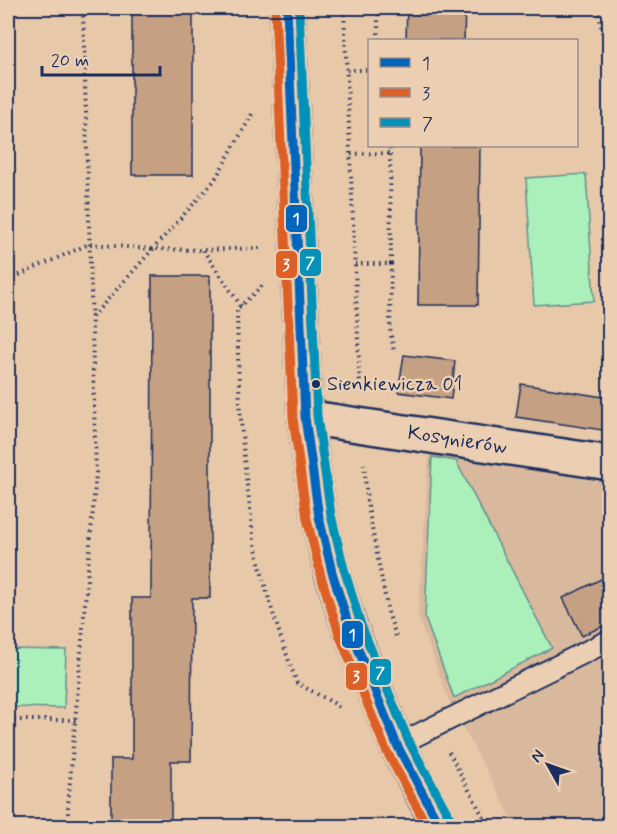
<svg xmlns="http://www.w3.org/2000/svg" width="617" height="834" font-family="Mynerve,sans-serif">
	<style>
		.built { fill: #d9b99d }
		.green { fill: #abf0bb; stroke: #63908c; stroke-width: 1.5 }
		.building { fill: #c5a083; stroke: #1b2f5e; stroke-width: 1.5 }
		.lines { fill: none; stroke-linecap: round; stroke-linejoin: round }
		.service-casing { stroke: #1b2f5e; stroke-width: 24 }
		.minor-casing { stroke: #1b2f5e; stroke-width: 38 }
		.tertiary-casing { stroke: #1b2f5e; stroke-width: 38 }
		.path { stroke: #1b2f5e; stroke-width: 4; stroke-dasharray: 1.5 4.5; stroke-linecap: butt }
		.service { stroke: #eccfb2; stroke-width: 20 }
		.minor { stroke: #eccfb2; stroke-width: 33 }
		.tertiary { stroke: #eccfb2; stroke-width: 33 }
		.bus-1-casing { stroke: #eccfb2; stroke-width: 14 }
		.bus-2-casing { stroke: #eccfb2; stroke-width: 14 }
		.bus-3-casing { stroke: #eccfb2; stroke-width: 14 }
		.bus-1 { stroke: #0065bd; stroke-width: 9 }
		.bus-2 { stroke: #dc6028; stroke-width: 9 }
		.bus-3 { stroke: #0591b8; stroke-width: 9 }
		.bus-dot { fill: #1b2f5e; stroke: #eccfb2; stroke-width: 2 }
		.labels { text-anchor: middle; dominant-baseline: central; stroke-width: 5; stroke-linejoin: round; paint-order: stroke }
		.bus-label { font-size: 20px; fill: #1b2f5e; stroke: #eccfb2; text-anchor: start }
		.street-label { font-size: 21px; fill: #1b2f5e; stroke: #eccfb2 }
		.line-badge { stroke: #eccfb2; stroke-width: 2 }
		.badge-label { font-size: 16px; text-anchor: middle; font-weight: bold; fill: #fff }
	</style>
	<rect width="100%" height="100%" fill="#e7c8a9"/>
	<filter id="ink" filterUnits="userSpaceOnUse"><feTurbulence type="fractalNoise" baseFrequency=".0167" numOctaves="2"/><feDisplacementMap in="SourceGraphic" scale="12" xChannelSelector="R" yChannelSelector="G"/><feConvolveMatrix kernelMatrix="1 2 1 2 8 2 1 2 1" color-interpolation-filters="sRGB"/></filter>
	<g filter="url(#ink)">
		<path class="built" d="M429 454 609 483V826H516L450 703 418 617Z"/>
		<path class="green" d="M586 174 594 301 534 305 526 178Z
			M432 457 456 461 552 648 454 698 425 618Z
			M8 649 66 650 64 708 8 707Z"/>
		<path class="building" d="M132 8H193V175H132Z
			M407 8H465L464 40H406Z
			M420 146H480L478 305H418Z
			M152 276H210V598H192L191 761H171V826H111V759H132V598H151Z
			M404 355 455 361 451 399 398 392Z
			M521 384 609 398V431L516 417Z
			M609 575V623L582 636 563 598Z"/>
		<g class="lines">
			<defs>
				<path id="service" d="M397 745 610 640"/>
				<g id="minor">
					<path id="s1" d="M305 417 610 463"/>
				</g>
				<path id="tertiary" d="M287 8 305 417 319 517 332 572 350 629 397 745 440 826"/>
			</defs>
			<use href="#service" class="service-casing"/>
			<use href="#minor" class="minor-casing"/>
			<use href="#tertiary" class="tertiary-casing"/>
			<path class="path" d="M344 8 360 387
				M598 8 604 41 610 137
				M378 40V8
				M347 70H370
				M351 154 391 153
				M203 250 241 306
				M355 264H391L390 146
				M391 264 390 329 394 352
				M8 280 89 244 152 249 203 250 260 248
				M262 286 237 309C238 371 240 432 248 493 250 506 251 520 253 534 263 585 279 635 297 683L337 705 340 710
				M92 317 214 181 254 111
				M364 464 367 502 388 612 397 639
				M8 720H76
				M449 752 488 826
				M68 826V805L96 473 83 8"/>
			<use href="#service" class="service"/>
			<use href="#minor" class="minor"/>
			<use href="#tertiary" class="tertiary"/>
			<defs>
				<path id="bus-1" d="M287 8 305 417 319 517 332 572 350 629 397 745 440 826"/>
				<path id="bus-2" d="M275 9 293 418 307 519 321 576 339 634 386 750 427 826"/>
				<path id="bus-3" d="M299 8 317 416 331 515 344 569 361 625 408 740 451 820"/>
			</defs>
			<use href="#bus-1" class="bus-1-casing"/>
			<use href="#bus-2" class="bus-2-casing"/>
			<use href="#bus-3" class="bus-3-casing"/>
			<use href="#bus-1" class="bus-1"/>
			<use href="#bus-2" class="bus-2"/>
			<use href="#bus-3" class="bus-3"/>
		</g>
	</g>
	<circle class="bus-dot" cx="316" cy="384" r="5"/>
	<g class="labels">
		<g class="bus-label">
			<text x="327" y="384">Sienkiewicza 01</text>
		</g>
		<g class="street-label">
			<text stroke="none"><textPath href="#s1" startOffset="154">Kosynierów</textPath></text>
		</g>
	</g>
	<g class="line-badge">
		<rect x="285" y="204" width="23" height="29" rx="6" fill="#0065bd"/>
		<rect x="299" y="248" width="23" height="29" rx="6" fill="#0591b8"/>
		<rect x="275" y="250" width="23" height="29" rx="6" fill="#dc6028"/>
		<rect x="341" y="620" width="23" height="29" rx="6" fill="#0065bd"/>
		<rect x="369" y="658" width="23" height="28" rx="6" fill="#0591b8"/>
		<rect x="345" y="662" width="23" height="29" rx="6" fill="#dc6028"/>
	</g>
	<g class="badge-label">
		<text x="296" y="224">1</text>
		<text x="310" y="268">7</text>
		<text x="286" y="270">3</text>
		<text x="352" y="640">1</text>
		<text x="380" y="678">7</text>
		<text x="356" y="682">3</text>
	</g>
	<rect width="617" height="834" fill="none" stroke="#eccfb2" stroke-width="30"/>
	<rect x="15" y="15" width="587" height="804" fill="none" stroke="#1b2f5e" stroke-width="2" filter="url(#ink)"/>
	<rect x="368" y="39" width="210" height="108" fill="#eccfb2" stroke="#988f90" stroke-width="1.5"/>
	<rect x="380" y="58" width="30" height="9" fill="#0065bd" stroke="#988f90" stroke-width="1.5"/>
	<text x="422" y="69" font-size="18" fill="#1b2f5e">1</text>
	<rect x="380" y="88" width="30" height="9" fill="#dc6028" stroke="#988f90" stroke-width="1.5"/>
	<text x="422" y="99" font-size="18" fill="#1b2f5e">3</text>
	<rect x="380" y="118" width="30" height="9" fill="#0591b8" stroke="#988f90" stroke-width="1.5"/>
	<text x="422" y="129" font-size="18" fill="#1b2f5e">7</text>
	<g transform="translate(548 765) rotate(310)" stroke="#eccfb2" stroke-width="4.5" paint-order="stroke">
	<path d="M0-4.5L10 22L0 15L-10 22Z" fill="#1b2f5e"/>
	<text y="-9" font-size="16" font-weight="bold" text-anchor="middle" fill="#1b2f5e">N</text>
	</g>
	<path d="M42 66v9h118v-9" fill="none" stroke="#1b2f5e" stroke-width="3"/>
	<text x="51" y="66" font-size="18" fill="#1b2f5e" stroke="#eccfb2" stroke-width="4.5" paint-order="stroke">20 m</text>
</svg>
